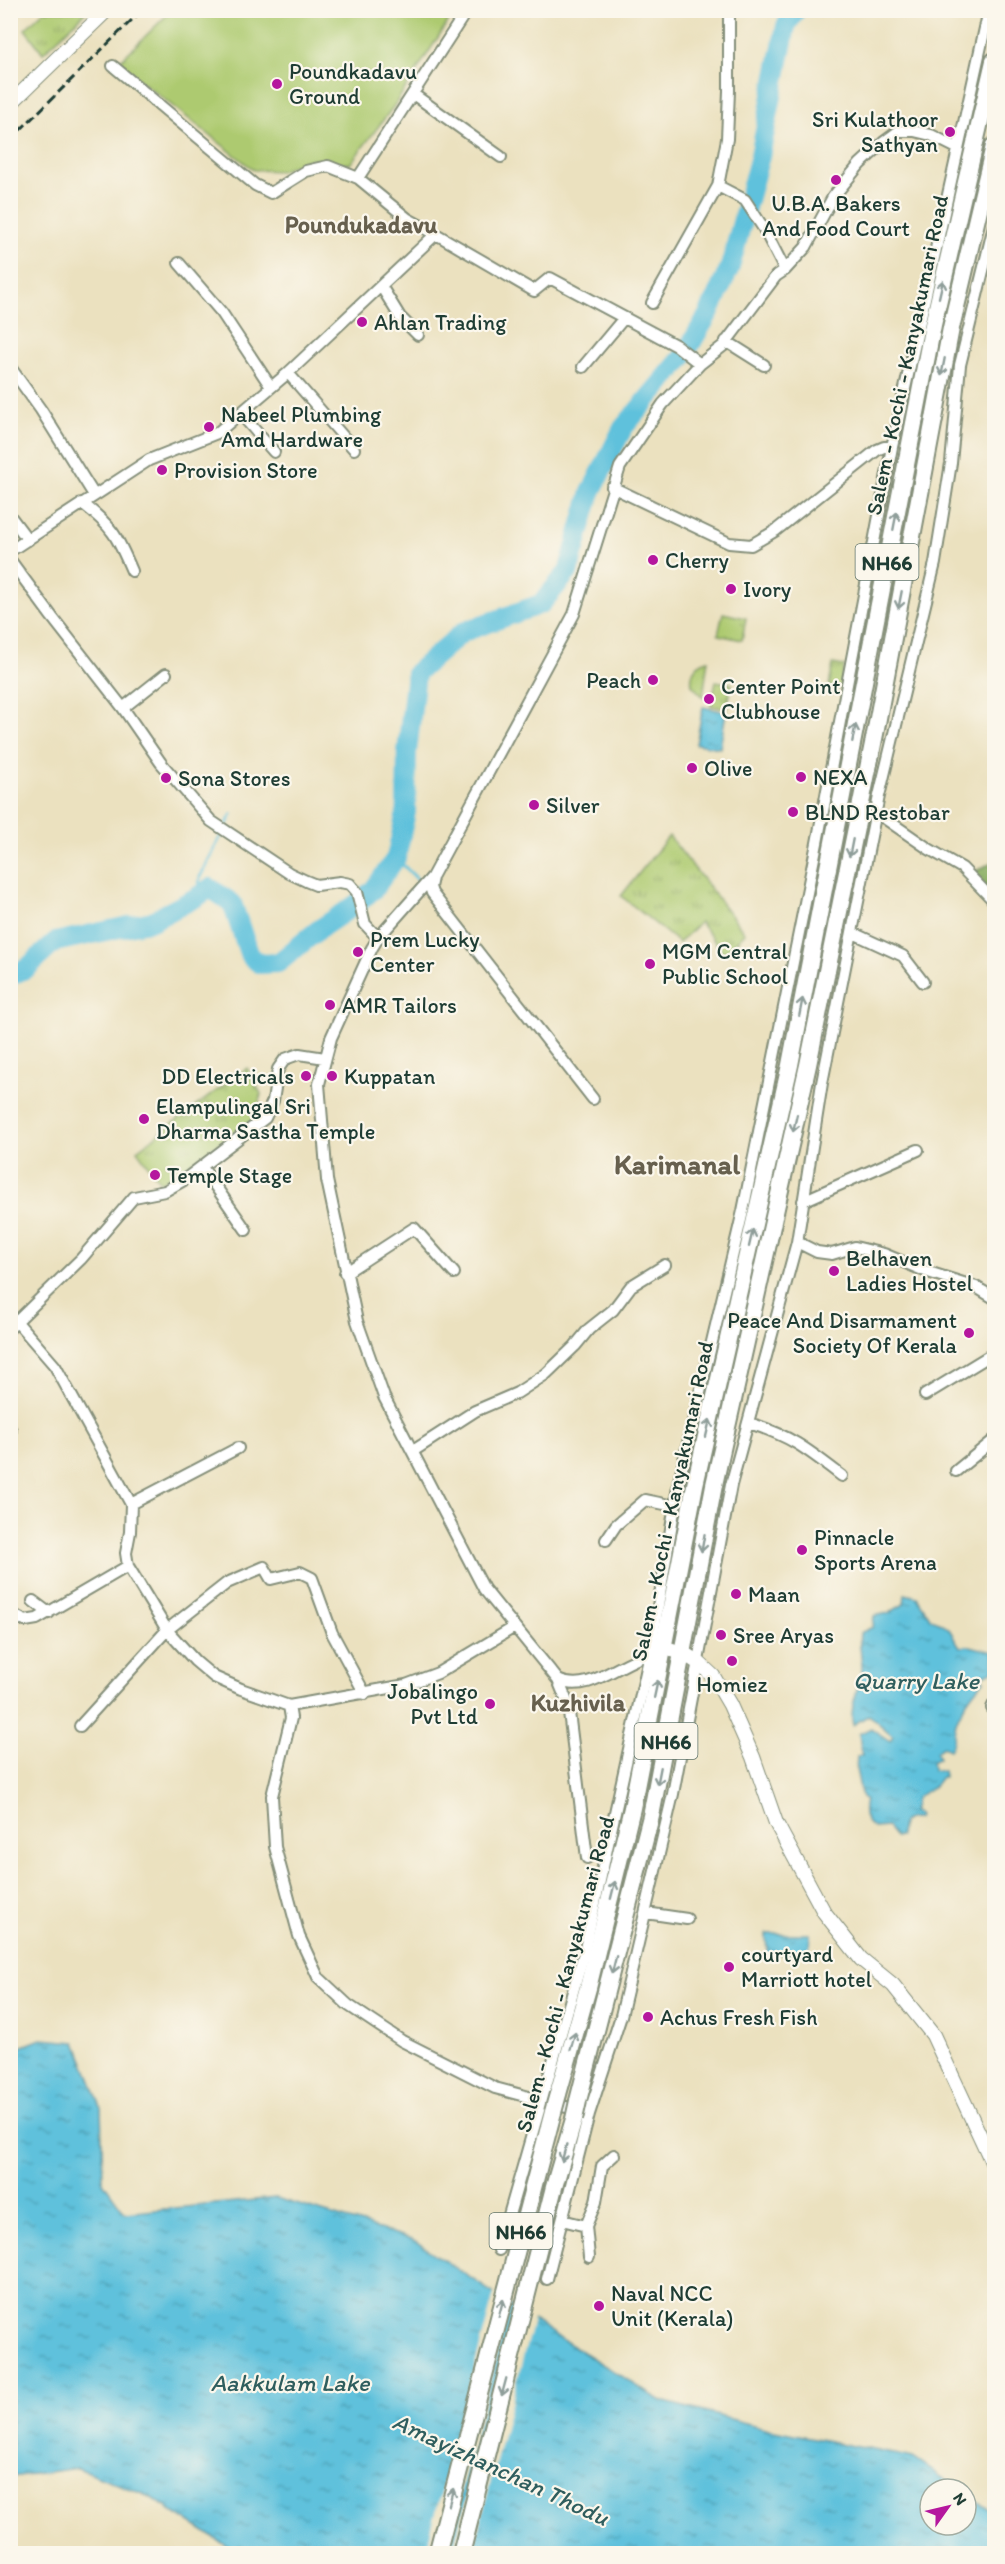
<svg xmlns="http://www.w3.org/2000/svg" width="1005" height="2564" font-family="Itim,sans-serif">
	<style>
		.forest { fill: url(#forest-crowns); stroke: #54764b; stroke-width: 1.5 }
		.park { fill: url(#park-tufts); stroke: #668452; stroke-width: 1.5 }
		.garden { fill: #adca70; stroke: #668452; stroke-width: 1.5 }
		.water { fill: url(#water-ripples); stroke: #3e7f88; stroke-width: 1.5 }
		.pier { fill: #ebe1bf }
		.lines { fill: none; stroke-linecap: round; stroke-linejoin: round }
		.stream { stroke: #5ec1dc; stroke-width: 3 }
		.river { stroke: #5ec1dc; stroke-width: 20 }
		.minor-casing { stroke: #858f7a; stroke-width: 14 }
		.major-casing { stroke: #858f7a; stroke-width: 16 }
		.highway-casing { stroke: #858f7a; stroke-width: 20 }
		.minor { stroke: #fff; stroke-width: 10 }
		.major { stroke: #fff; stroke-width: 14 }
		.highway { stroke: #fff; stroke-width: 16 }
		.rail { stroke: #1f3d34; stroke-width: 3; stroke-dasharray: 9 4.5; stroke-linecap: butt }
		.highway-bridge-casing { stroke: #858f7a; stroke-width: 20; stroke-linecap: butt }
		.highway-bridge { stroke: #fff; stroke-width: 16 }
		.oneway { stroke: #8f9e9a }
		.poi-dot { fill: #b5179e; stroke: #fbf7ec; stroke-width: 2 }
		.labels { text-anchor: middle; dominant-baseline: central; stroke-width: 4.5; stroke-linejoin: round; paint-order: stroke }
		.shield { fill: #fbf7ec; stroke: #61756b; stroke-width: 1.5 }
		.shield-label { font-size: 21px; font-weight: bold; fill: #1f3d34 }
		.poi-label { font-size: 22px; fill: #1f3d34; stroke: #fbf7ec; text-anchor: start }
		.street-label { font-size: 22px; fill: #1f3d34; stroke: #fbf7ec }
		.neighbourhood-label { font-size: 24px; font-weight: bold; fill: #67604e; stroke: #fbf7ec }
		.water-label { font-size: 24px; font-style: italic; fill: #2f5e5e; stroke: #fbf7ec }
		.district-label { font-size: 28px; font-weight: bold; fill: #67604e; stroke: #fbf7ec }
	</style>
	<defs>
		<pattern id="forest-crowns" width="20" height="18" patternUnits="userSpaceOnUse" patternTransform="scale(1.5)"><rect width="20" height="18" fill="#8aae62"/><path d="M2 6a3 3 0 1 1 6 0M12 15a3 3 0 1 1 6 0" fill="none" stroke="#708f52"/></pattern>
		<pattern id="park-tufts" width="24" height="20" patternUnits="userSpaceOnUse" patternTransform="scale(1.5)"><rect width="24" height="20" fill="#adca70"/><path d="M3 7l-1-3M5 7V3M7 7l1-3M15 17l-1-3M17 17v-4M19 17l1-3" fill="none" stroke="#8ca55d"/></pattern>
		<pattern id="water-ripples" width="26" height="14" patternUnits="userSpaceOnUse" patternTransform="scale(1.5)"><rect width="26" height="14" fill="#5ec1dc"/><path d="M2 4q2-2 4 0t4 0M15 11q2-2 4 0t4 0" fill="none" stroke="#4d9eb3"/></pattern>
	</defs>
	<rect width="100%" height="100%" fill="#fbf7ec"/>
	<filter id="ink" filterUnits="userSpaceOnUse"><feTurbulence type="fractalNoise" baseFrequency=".0167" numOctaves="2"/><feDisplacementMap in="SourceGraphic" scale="12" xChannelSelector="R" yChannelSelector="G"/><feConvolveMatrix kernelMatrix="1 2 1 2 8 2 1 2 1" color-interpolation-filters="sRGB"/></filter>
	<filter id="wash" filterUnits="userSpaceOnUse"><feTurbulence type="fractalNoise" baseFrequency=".008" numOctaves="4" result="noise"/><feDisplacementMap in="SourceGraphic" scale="24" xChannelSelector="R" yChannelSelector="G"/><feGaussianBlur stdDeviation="1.35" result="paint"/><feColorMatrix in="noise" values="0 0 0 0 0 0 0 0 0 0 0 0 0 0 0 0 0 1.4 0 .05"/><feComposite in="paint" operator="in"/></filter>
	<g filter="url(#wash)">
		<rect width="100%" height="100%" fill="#ebe1bf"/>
		<path class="forest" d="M994 861V898L976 880V871Z"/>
		<path class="park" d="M44 11H87L43 53 25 29Z
			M723 613 746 618 742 640 718 635Z
			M833 664 844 666 840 689 829 686Z
			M716 681 732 684 727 709 711 706Z
			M669 836 745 933 724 954 700 922 679 943 621 896Z
			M247 1068 261 1094 258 1116 161 1183 137 1150Z"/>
		<path class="garden" d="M171 11H455L394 106 350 164 310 159 280 171 254 170 118 63Z
			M708 660 703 697 692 685C690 672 696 663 708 660Z"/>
		<path class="water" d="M703 707 726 712 720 748 696 744Z
			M905 1594 917 1597 931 1619 942 1623 949 1629 960 1647 970 1646 994 1652V1670L981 1676 984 1681C973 1690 958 1712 955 1727 953 1736 955 1742 949 1750L943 1747 936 1752 939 1758 932 1762 933 1770 943 1771 944 1777H941L934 1786 916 1798 913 1811 919 1814 918 1818C902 1818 901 1821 900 1837H895L887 1827 874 1828C863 1822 862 1812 865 1800L862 1798 856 1769 857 1757 862 1755 859 1734 871 1728 890 1741 893 1736 869 1715 853 1725C849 1706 859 1690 862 1672 863 1659 858 1647 860 1633L873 1627 874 1616 889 1613 904 1604Z
			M766 1934H810L809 1953 767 1954Z
			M41 2039 76 2042 101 2107 103 2182 125 2213 276 2198 412 2239 565 2341 661 2401 769 2429 913 2458 959 2489H930V2525H966V2494L994 2513V2553H235V2551L150 2497 78 2468 11 2477V2051Z"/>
		<path class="pier" d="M495 2290 511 2301 444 2554 425 2553Z
			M517 2305 534 2316 472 2554 452 2553Z"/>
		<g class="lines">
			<path class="stream" d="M396 858 420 882
				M197 897 200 877 232 814"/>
			<path class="river" d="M10 976 27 968 55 942 152 921 197 897 210 888 232 903 250 956 260 964 278 963 318 930 358 903 374 889 396 858 406 812 407 752 416 673 463 632 541 604 568 572 591 492 623 428 683 357 709 313 730 267 760 156 786 26 796 10"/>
		</g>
	</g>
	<g filter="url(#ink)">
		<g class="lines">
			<defs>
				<path id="minor" d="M113 66 255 185 271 193 306 171 328 166 358 178
					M413 94 501 157
					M718 186 745 200 764 229 785 270
					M436 234 534 291 550 278 677 346 700 364
					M179 263 222 313 271 387
					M381 286 400 317 418 335
					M652 303 718 186 727 139 729 91V10
					M726 341 764 365
					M10 367 41 410 94 495
					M583 367 624 318
					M288 373 354 449
					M240 413 274 452
					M612 487 729 543 751 545 775 531 877 450 884 447H892
					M82 503C113 527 117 536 132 571
					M10 516 28 540
					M10 551 149 460 217 433 288 373 436 234 408 219 358 178 467 10
					M10 560 52 617 123 708 161 763 211 821 289 873 306 881 316 885 340 882 350 884 357 892 365 924 378 938
					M123 708 166 674
					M877 813 929 849 962 868 994 901
					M432 878 430 887 432 893 593 1099
					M853 933 903 956 923 982
					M202 1167 246 1230
					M803 1201 918 1150
					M797 1242 817 1252 832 1254 855 1247 884 1254 925 1271 976 1287 994 1298
					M345 1273 414 1228 454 1273
					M10 1317 17 1322 55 1366 131 1504 130 1532 126 1553 128 1566 167 1630 195 1661 214 1677 241 1689 289 1706 291 1718 272 1796 275 1847 299 1936 318 1977 348 2005 402 2041 495 2088 581 2111
					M10 1328 81 1259 134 1197 165 1191 184 1180 265 1118 273 1101 278 1069 285 1059 299 1054 325 1058
					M925 1395 994 1353
					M749 1423C791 1436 807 1449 842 1476
					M10 1430H11
					M413 1451 475 1411 517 1393 546 1374 575 1346 589 1329 613 1310 631 1286 665 1265
					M956 1471 994 1440
					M131 1504 238 1448
					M606 1540 616 1525 645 1500 674 1506
					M33 1601 49 1613
					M10 1613 25 1621 37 1619 128 1566
					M657 1651 650 1654 679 1481 743 1211 817 843 892 447 989 10
					M558 1680 568 1704 587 1858
					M289 1706 406 1685 438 1673 513 1628
					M992 1708 994 1704
					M80 1726 167 1630 227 1583 264 1567 271 1579 300 1572 312 1578 332 1633 365 1694
					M646 1913 687 1919
					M562 2220 586 2226 589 2257
					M586 2226 596 2202 602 2166 614 2155
					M499 2250 584 1953 650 1654C619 1662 589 1695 558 1680L484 1589 384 1397 357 1321 327 1180 319 1084 331 1038 372 948 378 938 432 877 574 614 620 467 663 404 700 364 723 346 776 276 785 270 806 247 833 197 860 164 884 142 899 131H914L931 135 957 148
					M547 2279 589 2114 621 2016 673 1794 731 1485 797 1242 822 1083 879 796 935 563 951 463 960 365 994 226"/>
				<path id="major" d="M10 104 107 10
					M665 1648 683 1653 699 1663 713 1676 730 1705 753 1757 776 1823 824 1912 861 1959 893 1985 933 2035 994 2166"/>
				<path id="highway" d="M558 2094 588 1988 632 1808 695 1485 790 1065 933 325 994 61
					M578 2101 651 1816 714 1485 808 1065 876 729 951 328 994 146
					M437 2554 553 2112
					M461 2554 554 2187 574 2119"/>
			</defs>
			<use href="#minor" class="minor-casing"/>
			<use href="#major" class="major-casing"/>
			<use href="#highway" class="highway-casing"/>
			<use href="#minor" class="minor"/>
			<use href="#major" class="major"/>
			<use href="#highway" class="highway"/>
			<path class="rail" d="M10 140 142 10"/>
			<defs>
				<path id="highway-bridge" d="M553 2112 558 2094
					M574 2119 578 2101"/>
			</defs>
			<use href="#highway-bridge" class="highway-bridge-casing"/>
			<use href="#highway-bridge" class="highway-bridge"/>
		</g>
		<defs><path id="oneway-shaft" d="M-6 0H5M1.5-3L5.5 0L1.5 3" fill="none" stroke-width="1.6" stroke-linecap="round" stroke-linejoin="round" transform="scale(1.5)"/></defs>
		<g class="oneway">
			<use href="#oneway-shaft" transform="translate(941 289) rotate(-77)"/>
			<use href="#oneway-shaft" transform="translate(943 367) rotate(101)"/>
			<use href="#oneway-shaft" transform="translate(895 521) rotate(-79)"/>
			<use href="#oneway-shaft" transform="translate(900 600) rotate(101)"/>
			<use href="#oneway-shaft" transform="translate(854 733) rotate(-79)"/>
			<use href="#oneway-shaft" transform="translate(851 848) rotate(101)"/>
			<use href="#oneway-shaft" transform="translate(801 1007) rotate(-79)"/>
			<use href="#oneway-shaft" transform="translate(795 1123) rotate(103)"/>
			<use href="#oneway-shaft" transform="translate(751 1238) rotate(-77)"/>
			<use href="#oneway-shaft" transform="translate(708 1428) rotate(-77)"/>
			<use href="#oneway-shaft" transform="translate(703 1543) rotate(100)"/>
			<use href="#oneway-shaft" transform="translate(656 1689) rotate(-78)"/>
			<use href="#oneway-shaft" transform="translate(659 1776) rotate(101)"/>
			<use href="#oneway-shaft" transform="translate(613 1890) rotate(-76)"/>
			<use href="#oneway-shaft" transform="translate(614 1965) rotate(104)"/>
			<use href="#oneway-shaft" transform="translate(573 2041) rotate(-74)"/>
			<use href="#oneway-shaft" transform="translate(564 2153) rotate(106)"/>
			<use href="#oneway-shaft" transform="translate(501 2308) rotate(-75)"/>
			<use href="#oneway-shaft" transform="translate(504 2387) rotate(105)"/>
			<use href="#oneway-shaft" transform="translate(451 2497) rotate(-75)"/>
		</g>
	</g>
	<g class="poi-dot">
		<circle cx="277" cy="84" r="6"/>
		<circle cx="950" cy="132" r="6"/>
		<circle cx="836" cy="180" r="6"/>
		<circle cx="362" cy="322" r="6"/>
		<circle cx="209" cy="427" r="6"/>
		<circle cx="162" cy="470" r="6"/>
		<circle cx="653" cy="560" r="6"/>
		<circle cx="731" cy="589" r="6"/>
		<circle cx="653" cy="680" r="6"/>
		<circle cx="709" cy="699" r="6"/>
		<circle cx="692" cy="768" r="6"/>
		<circle cx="801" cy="777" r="6"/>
		<circle cx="166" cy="778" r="6"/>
		<circle cx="534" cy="805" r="6"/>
		<circle cx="793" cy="812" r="6"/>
		<circle cx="358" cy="952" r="6"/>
		<circle cx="650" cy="964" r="6"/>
		<circle cx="330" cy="1005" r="6"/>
		<circle cx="306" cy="1076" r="6"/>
		<circle cx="332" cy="1076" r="6"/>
		<circle cx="144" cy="1119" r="6"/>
		<circle cx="155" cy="1175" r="6"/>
		<circle cx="834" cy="1271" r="6"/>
		<circle cx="969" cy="1333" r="6"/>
		<circle cx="802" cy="1550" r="6"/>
		<circle cx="736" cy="1594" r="6"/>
		<circle cx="721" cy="1635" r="6"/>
		<circle cx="732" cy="1661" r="6"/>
		<circle cx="490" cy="1704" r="6"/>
		<circle cx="729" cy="1967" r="6"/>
		<circle cx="648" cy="2017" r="6"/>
		<circle cx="599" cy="2306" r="6"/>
	</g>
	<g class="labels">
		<g class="shield">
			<rect x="855.5" y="544" width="63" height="36" rx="4.5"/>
			<rect x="634.5" y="1723" width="63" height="36" rx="4.5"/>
			<rect x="489.5" y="2213" width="63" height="36" rx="4.5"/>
		</g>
		<g class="shield-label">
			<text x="887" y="562">NH66</text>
			<text x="666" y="1741">NH66</text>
			<text x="521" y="2231">NH66</text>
		</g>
		<g class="poi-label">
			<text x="289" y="71">Poundkadavu<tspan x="289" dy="25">Ground</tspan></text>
			<text x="938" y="119" text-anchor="end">Sri Kulathoor<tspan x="938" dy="25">Sathyan</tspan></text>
			<text x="836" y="203" text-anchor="middle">U.B.A. Bakers<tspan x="836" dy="25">And Food Court</tspan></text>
			<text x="374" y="322">Ahlan Trading</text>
			<text x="221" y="414">Nabeel Plumbing<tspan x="221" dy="25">Amd Hardware</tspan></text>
			<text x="174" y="470">Provision Store</text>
			<text x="665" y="560">Cherry</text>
			<text x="743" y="589">Ivory</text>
			<text x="641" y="680" text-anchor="end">Peach</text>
			<text x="721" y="686">Center Point<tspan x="721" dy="25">Clubhouse</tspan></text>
			<text x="704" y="768">Olive</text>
			<text x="813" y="777">NEXA</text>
			<text x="178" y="778">Sona Stores</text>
			<text x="546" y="805">Silver</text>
			<text x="805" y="812">BLND Restobar</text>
			<text x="370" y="939">Prem Lucky<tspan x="370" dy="25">Center</tspan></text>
			<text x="662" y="951">MGM Central<tspan x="662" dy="25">Public School</tspan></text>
			<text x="342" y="1005">AMR Tailors</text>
			<text x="294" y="1076" text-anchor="end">DD Electricals</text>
			<text x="344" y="1076">Kuppatan</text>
			<text x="156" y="1106">Elampulingal Sri<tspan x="156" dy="25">Dharma Sastha Temple</tspan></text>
			<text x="167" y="1175">Temple Stage</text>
			<text x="846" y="1258">Belhaven<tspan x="846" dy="25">Ladies Hostel</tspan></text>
			<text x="957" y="1320" text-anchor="end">Peace And Disarmament<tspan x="957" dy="25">Society Of Kerala</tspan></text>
			<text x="814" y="1537">Pinnacle<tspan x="814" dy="25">Sports Arena</tspan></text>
			<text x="748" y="1594">Maan</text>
			<text x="733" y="1635">Sree Aryas</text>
			<text x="732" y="1684" text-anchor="middle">Homiez</text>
			<text x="478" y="1691" text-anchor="end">Jobalingo<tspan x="478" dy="25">Pvt Ltd</tspan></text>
			<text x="741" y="1954">courtyard<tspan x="741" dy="25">Marriott hotel</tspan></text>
			<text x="660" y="2017">Achus Fresh Fish</text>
			<text x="611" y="2293">Naval NCC<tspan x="611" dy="25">Unit (Kerala)</tspan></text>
		</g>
		<g class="street-label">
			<text transform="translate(907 355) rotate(-78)">Salem - Kochi - Kanyakumari Road</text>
			<text transform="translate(672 1501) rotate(-78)">Salem - Kochi - Kanyakumari Road</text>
			<text transform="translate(565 1974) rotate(-75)">Salem - Kochi - Kanyakumari Road</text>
		</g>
		<g class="neighbourhood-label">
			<text x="361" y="224">Poundukadavu</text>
			<text x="578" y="1702">Kuzhivila</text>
		</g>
		<g class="water-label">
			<text x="916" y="1680">Quarry Lake</text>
			<text x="290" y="2382">Aakkulam Lake</text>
			<text transform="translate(501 2469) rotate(25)">Amayizhanchan Thodu</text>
		</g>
		<g class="district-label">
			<text x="677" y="1164">Karimanal</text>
		</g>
	</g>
	<rect width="1005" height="2564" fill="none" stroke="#fbf7ec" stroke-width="36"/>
	<g transform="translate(948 2507) rotate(56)"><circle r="28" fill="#fbf7ec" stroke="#a3ada2" stroke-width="1.5"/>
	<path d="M0-4.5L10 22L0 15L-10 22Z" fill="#b5179e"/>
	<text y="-9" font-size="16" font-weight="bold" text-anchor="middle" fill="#1f3d34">N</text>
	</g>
</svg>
